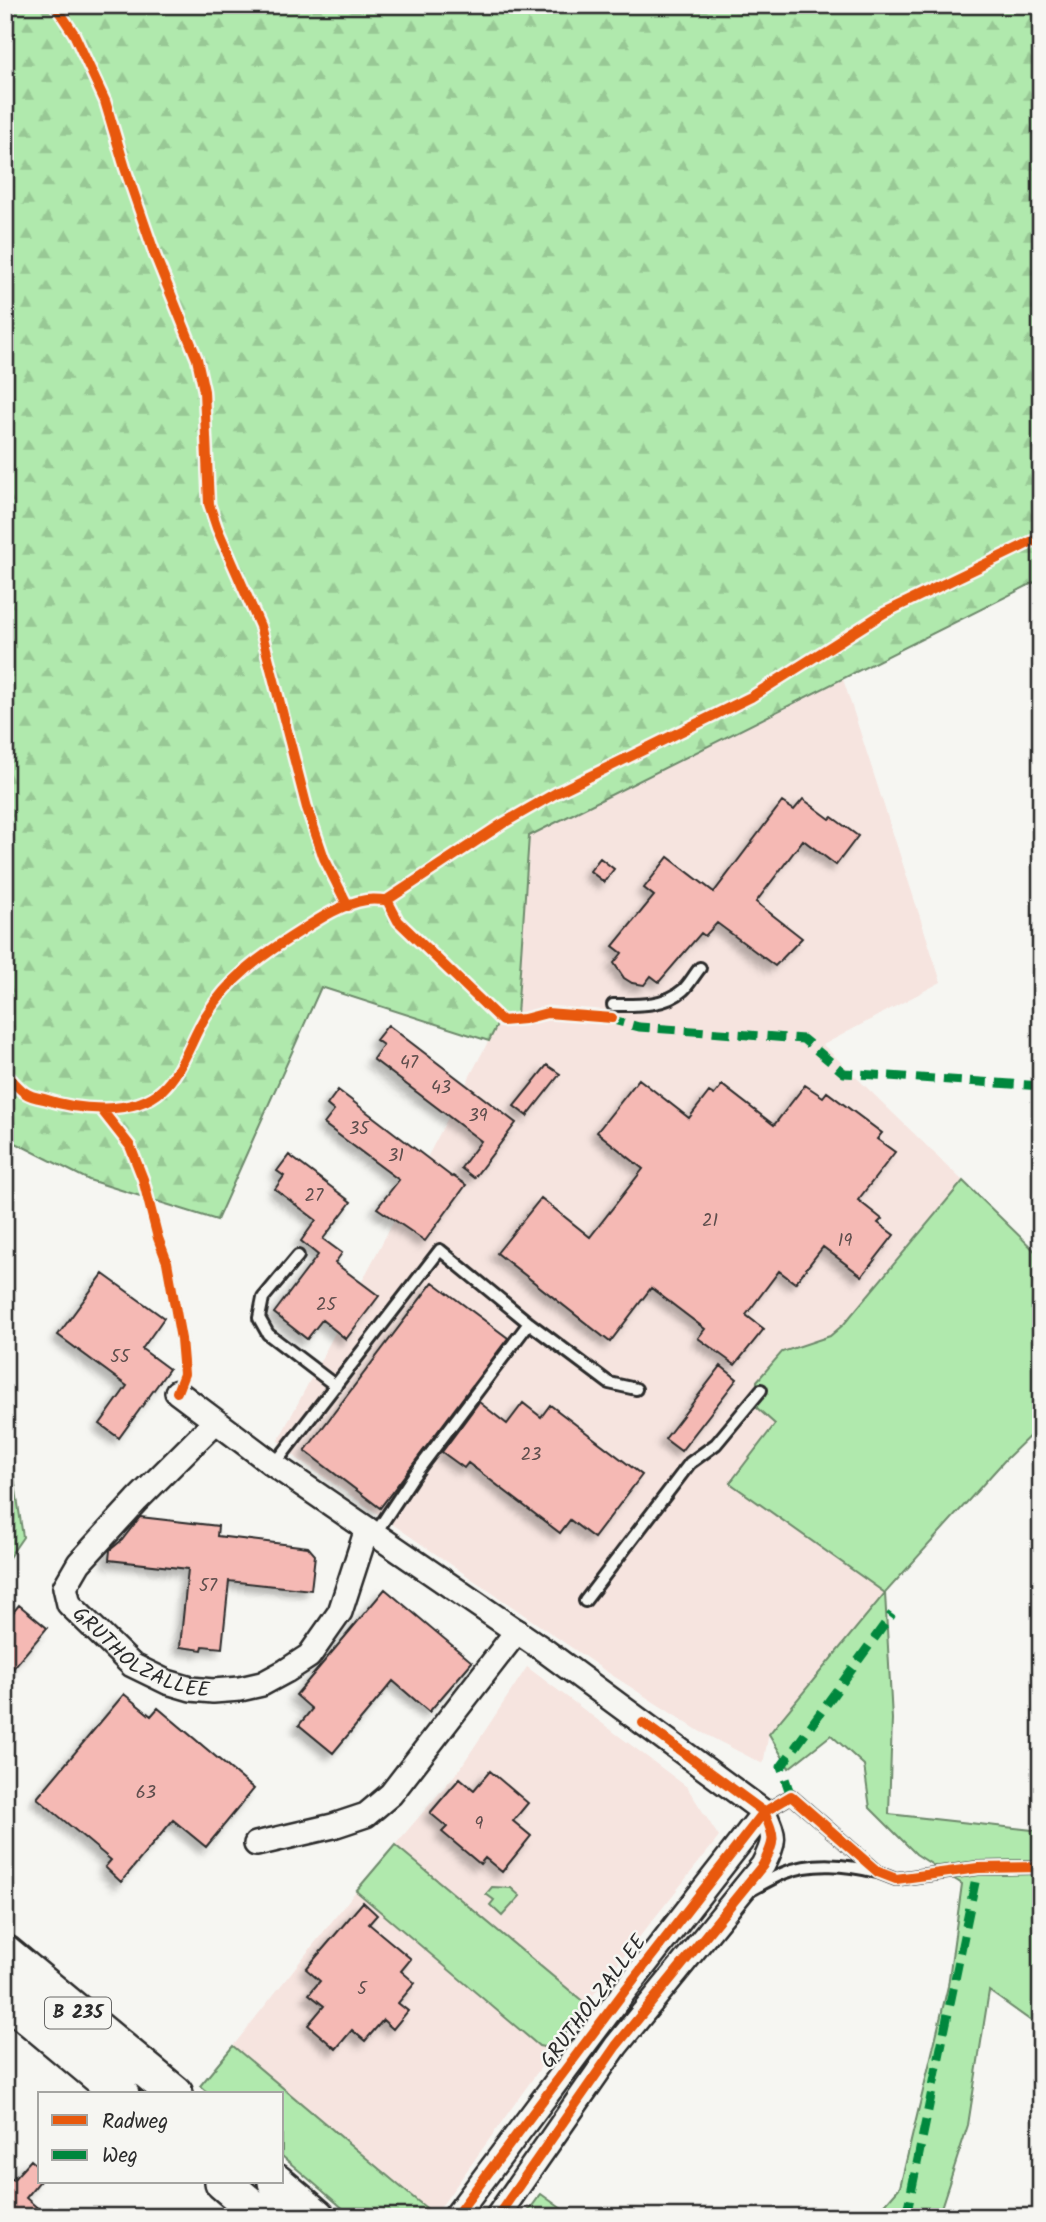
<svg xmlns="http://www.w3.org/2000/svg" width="1046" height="2222" font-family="Kalam,sans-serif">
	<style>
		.built { fill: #f6e4df }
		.green { fill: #b0e9ad; stroke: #6e8a6c; stroke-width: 2 }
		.forest { fill: url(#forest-firs); stroke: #6e8a6c; stroke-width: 2 }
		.building { fill: #f5b9b4; stroke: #2b2b2b; stroke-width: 2; filter: url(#shadow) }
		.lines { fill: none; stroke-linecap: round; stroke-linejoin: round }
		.lane-casing { stroke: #2b2b2b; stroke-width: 16 }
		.street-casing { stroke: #2b2b2b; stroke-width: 28 }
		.primary-casing { stroke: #2b2b2b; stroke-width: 40 }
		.lane { stroke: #f6f6f2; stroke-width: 10 }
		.street { stroke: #f6f6f2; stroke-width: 23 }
		.primary { stroke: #f6f6f2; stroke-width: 35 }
		.quiet { stroke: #00873e; stroke-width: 9; stroke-dasharray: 18 9; stroke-linecap: butt }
		.cycleway-casing { stroke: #f6f6f2; stroke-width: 15 }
		.cycleway { stroke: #e8590c; stroke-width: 10 }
		.labels { text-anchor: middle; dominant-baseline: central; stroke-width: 5; stroke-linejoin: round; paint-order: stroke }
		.number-label { font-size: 18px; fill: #5e4e4d }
		.shield { fill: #f6f6f2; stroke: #686867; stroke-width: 2 }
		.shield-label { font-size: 19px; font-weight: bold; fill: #2b2b2b }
		.street-label { font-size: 21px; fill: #2b2b2b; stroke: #f6f6f2 }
	</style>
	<defs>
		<pattern id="forest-firs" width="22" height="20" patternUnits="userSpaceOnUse" patternTransform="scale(1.75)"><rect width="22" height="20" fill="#b0e9ad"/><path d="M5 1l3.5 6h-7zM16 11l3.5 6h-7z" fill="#98c895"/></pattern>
		<filter id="shadow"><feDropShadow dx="-6" dy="6" stdDeviation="3.5" flood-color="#0004"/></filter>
	</defs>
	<rect width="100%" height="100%" fill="#f6f6f2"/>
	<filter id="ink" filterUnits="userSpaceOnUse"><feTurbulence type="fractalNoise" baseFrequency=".0143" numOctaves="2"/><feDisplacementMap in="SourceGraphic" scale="14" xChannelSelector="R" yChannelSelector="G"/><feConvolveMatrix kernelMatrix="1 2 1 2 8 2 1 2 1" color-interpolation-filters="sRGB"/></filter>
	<g filter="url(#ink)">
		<path class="built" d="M843 679 941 982 823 1045 1041 1257V1425L1005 1460 885 1593 769 1733 763 1764 699 1731 604 1670 298 1459 278 1441 501 1017 517 1015 529 836Z
			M527 1667 687 1787 719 1837 586 2004 395 1845 459 1770Z
			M356 1891 539 2046 554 2049 435 2215 233 2046Z"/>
		<path class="green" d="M963 1181 1041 1257V1425L1005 1460 885 1593 892 1719 889 1814 1041 1831V2028L989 1991 968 2125 938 2217H874L900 2187 948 1986 962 1884 916 1854 870 1808 864 1765 831 1735 789 1768 769 1734 885 1593 730 1483 775 1424 756 1407 757 1381 782 1352 830 1336 844 1324Z
			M5 1417 23 1537 5 1563Z
			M395 1845 586 2004 554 2049 539 2046 356 1891Z
			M492 1887 511 1888 520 1896 502 1916 490 1905 494 1900 486 1894Z
			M233 2046 415 2199 435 2215 353 2217 282 2156V2094H209L200 2086Z
			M541 2194 573 2217H524Z"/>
		<path class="forest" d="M5 5H1041V579L529 836 517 1015 501 1017 489 1041 321 987 217 1220 89 1180 10 1140 5 1175Z"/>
		<path class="building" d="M803 799 830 819 832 817 858 836 836 865 803 840 756 902 802 938 775 966 717 923 705 936 701 933 659 982 651 976 644 985 632 983 624 978 614 963 622 953 613 946 654 896 644 888 668 857 714 892 782 802 794 810Z
			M600 858 614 869 604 882 590 871Z
			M388 1025 516 1123 474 1178 461 1168 481 1141 373 1059 383 1045 376 1040Z
			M547 1065 560 1074 527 1116 514 1106Z
			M639 1079 689 1118 709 1092 714 1095 722 1085 774 1125 805 1085 823 1097 827 1092 882 1133 877 1139 895 1152 858 1200 882 1219 878 1223 894 1235 862 1276 823 1247 795 1283 779 1271 746 1315 764 1329 735 1365 698 1338 705 1329 651 1288 610 1342 497 1253 541 1198 590 1237 643 1169 597 1132Z
			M338 1090 452 1177 453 1176 466 1185 425 1241 377 1208 399 1180 324 1124 334 1111 327 1105Z
			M289 1155 351 1202 323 1239 342 1253 335 1263 379 1296 346 1339 322 1320 307 1339 274 1313 318 1255 301 1241 316 1220 275 1189 284 1176 277 1171Z
			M103 1274 164 1318 142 1349 169 1369 119 1438 100 1424 127 1386 58 1335Z
			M433 1282 508 1338 380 1508 305 1451Z
			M721 1366 737 1379 681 1451 665 1439Z
			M479 1402 507 1424 523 1403 541 1417 550 1405 642 1475 594 1538 570 1520 560 1533 468 1463 464 1468 442 1452Z
			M140 1517 218 1526 217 1536 308 1547 315 1555 311 1590 229 1581 222 1648 203 1646 202 1650 180 1647 188 1569 109 1560 110 1550 122 1540Z
			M385 1589 472 1662 429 1712 393 1681 333 1753 299 1725 312 1709 296 1695Z
			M19 1605 47 1628 5 1678V1622Z
			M124 1694 151 1716 158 1708 254 1789 206 1847 173 1820 121 1882 105 1867 111 1860 37 1798Z
			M490 1771 528 1803 513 1821 531 1836 502 1872 485 1858 480 1864 442 1832 447 1827 430 1813 460 1778 474 1790Z
			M363 1902 377 1915 369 1924 411 1959 401 1971 415 1983 398 2003 408 2011 393 2029 383 2020 365 2041 352 2030 336 2049 308 2025 324 2006 309 1994 320 1981 306 1969Z
			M31 2160 40 2168V2181L26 2198 48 2217H5V2174L13 2180Z"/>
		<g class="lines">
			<defs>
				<path id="lane" d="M613 1005C635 1005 664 1007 683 990 689 985 694 975 700 968
					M298 1256 263 1298 259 1318 268 1334 336 1386
					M529 1323 609 1383 636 1389
					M274 1465 440 1250 529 1323 412 1478 375 1534
					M585 1601 690 1463 716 1444 761 1390
					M764 1812 791 1796 878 1872 896 1879 978 1868 1041 1867
					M749 1891C760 1885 772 1878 784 1873 814 1861 846 1865 877 1872"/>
				<g id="street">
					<path d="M177 1392 274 1465 544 1650 764 1812C775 1838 776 1839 763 1865L616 2046 497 2217"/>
					<path id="s1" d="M215 1422 137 1500 79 1563 65 1587 69 1604 132 1665 167 1682 191 1689 213 1691 240 1689 262 1684 286 1671 309 1656 340 1612 367 1529"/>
					<path d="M256 1844 333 1826 366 1815 391 1794 517 1631"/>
					<path d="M455 2217 626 1989 764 1812"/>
				</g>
				<path id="primary" d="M5 1953 175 2094
					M5 1997 121 2094
					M223 2182 264 2217
					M276 2182 317 2217"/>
			</defs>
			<use href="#lane" class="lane-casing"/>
			<use href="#street" class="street-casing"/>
			<use href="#primary" class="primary-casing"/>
			<use href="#lane" class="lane"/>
			<use href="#street" class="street"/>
			<use href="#primary" class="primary"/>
			<path class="quiet" d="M606 1018 639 1027 803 1039 844 1073 1041 1086
				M791 1796 781 1767 892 1614
				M906 2217 978 1868"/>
			<defs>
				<path id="cycleway" d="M55 5 74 34 105 101 125 168 155 255 197 359 204 391 209 504 217 528 260 626 307 808 324 858 348 906
					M387 900 398 921 502 1021 524 1019 547 1013 612 1018
					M5 1073C11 1079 17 1087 24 1092 29 1096 38 1098 44 1099 77 1110 134 1116 162 1090 182 1072 191 1040 205 1017 229 978 261 956 299 932 319 919 341 904 366 900 373 899 380 900 387 900L502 824 556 793 751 697 884 613 1041 537
					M101 1109 130 1146 143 1179 158 1238 167 1262 181 1339 184 1374 177 1392
					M455 2217 626 1989 764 1812 791 1796 878 1872 896 1879 978 1868 1041 1867
					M497 2217 616 2046 763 1865C776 1839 775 1838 764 1812L643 1723"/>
			</defs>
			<use href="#cycleway" class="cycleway-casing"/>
			<use href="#cycleway" class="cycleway"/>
		</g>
	</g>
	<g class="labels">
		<g class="number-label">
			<text x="409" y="1063">47</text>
			<text x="441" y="1088">43</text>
			<text x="478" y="1116">39</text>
			<text x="359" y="1129">35</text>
			<text x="396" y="1156">31</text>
			<text x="314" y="1196">27</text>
			<text x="710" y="1221">21</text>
			<text x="845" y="1241">19</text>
			<text x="326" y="1305">25</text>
			<text x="120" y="1357">55</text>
			<text x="531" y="1455">23</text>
			<text x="208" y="1586">57</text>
			<text x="146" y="1793">63</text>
			<text x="479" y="1824">9</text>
			<text x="362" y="1989">5</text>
		</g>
		<rect class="shield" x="45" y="1997.5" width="66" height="31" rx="5"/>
		<g class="shield-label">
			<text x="78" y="2013">B 235</text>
		</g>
		<g class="street-label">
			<text stroke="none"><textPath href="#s1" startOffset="331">GRUTHOLZALLEE</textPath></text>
			<text transform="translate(594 2002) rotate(-53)">GRUTHOLZALLEE</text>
		</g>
	</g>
	<rect width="1046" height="2222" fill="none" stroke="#f6f6f2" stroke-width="28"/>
	<rect x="14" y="14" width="1018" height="2194" fill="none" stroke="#2b2b2b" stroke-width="2.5" filter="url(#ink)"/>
	<rect x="38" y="2092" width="245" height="91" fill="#f6f6f2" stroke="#a5a5a2" stroke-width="2"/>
	<rect x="52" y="2115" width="35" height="10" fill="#e8590c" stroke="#a5a5a2" stroke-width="2"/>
	<text x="102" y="2128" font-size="21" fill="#2b2b2b">Radweg</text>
	<rect x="52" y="2150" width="35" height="10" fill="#00873e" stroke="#a5a5a2" stroke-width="2"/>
	<text x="102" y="2162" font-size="21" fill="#2b2b2b">Weg</text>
</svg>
